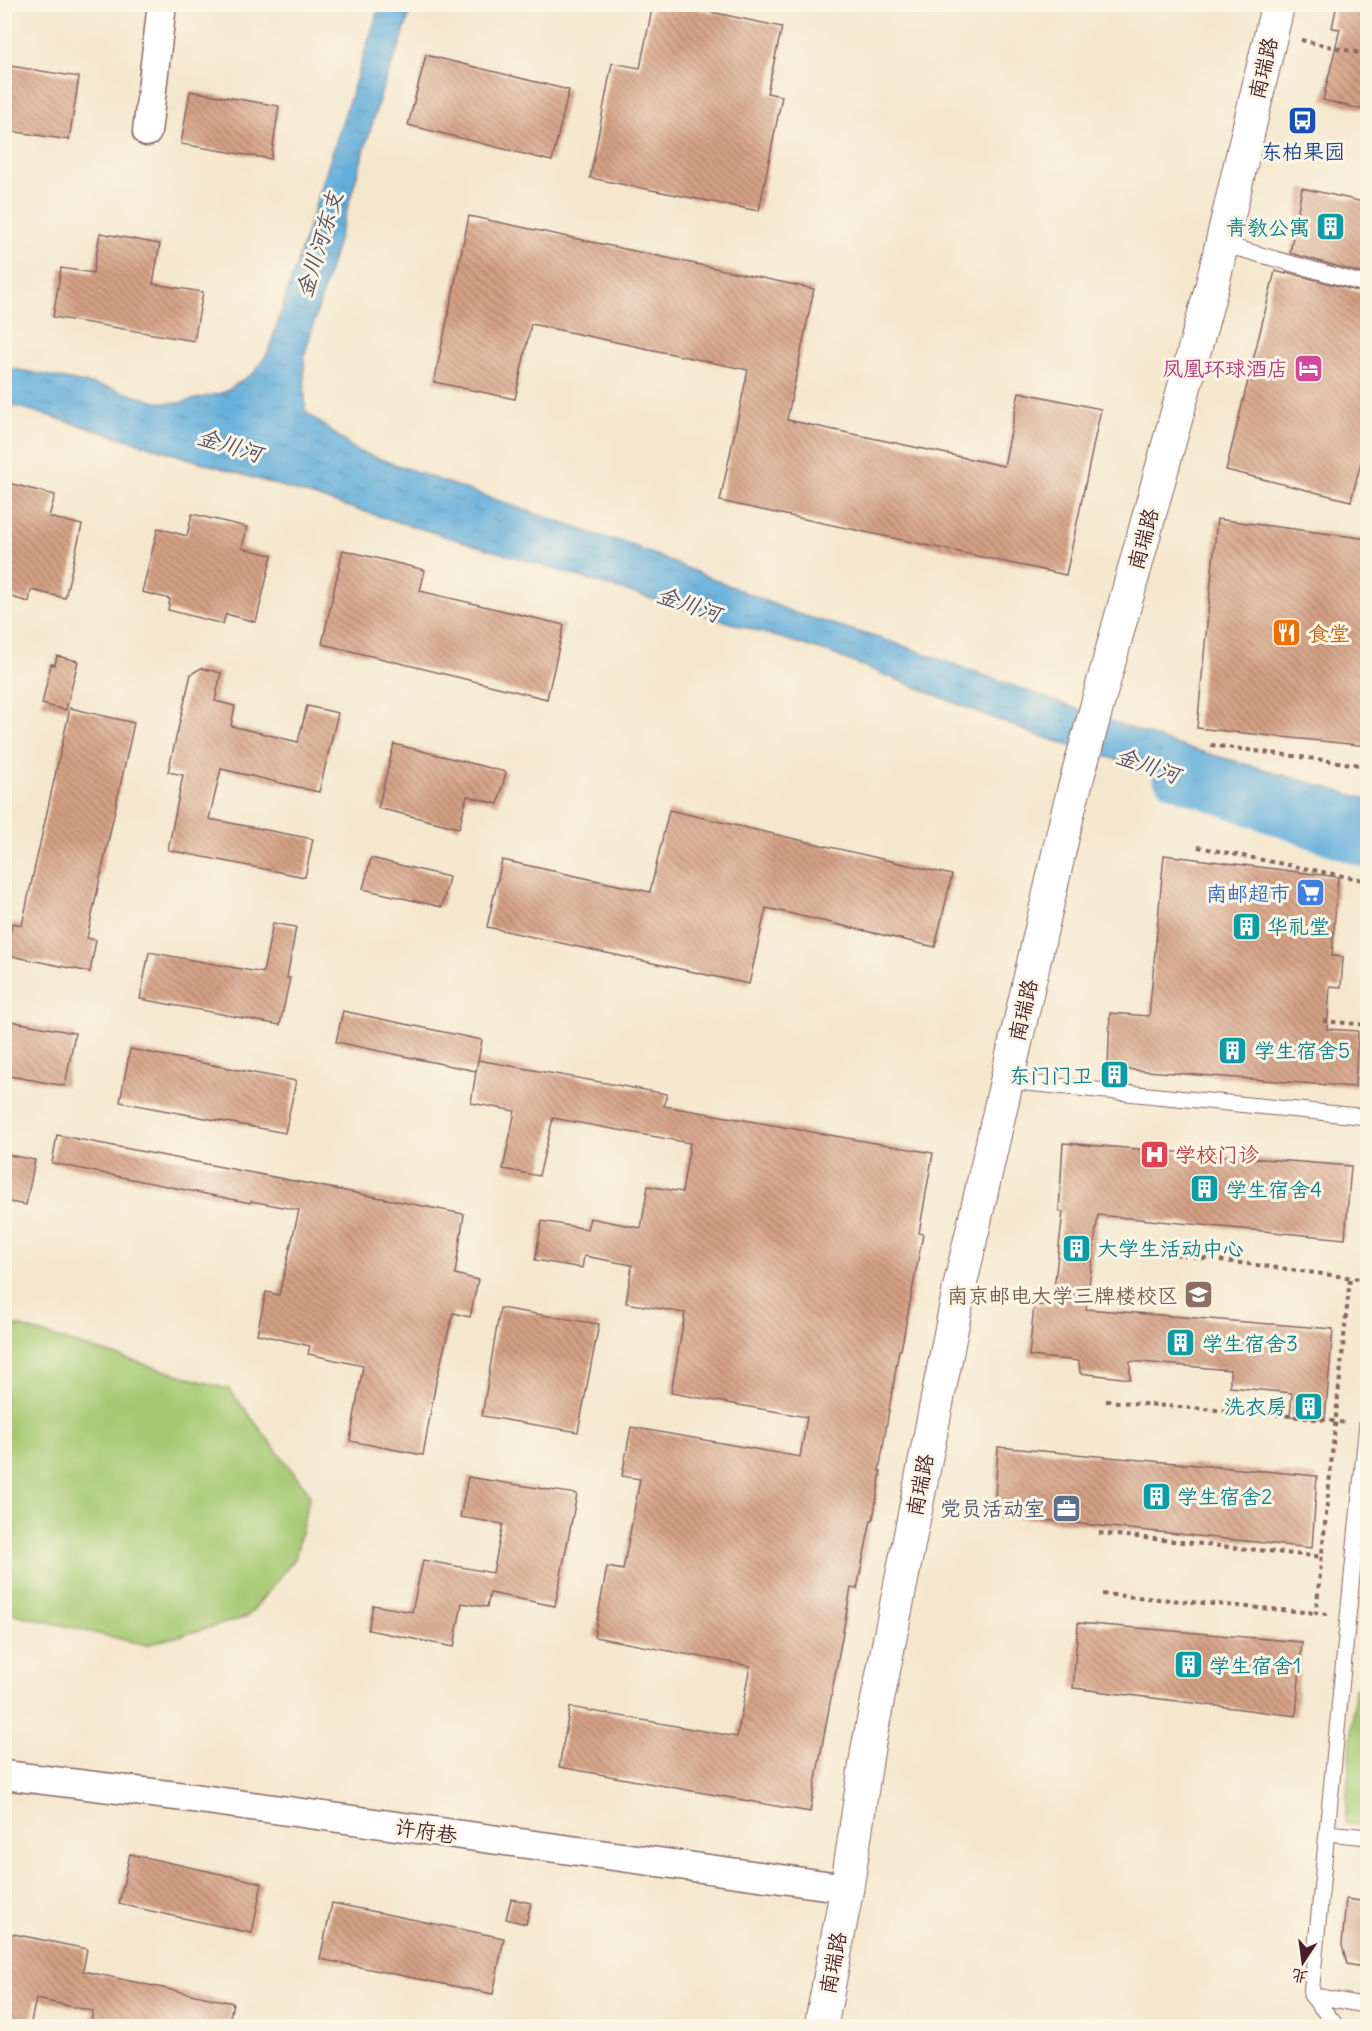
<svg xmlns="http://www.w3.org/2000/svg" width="1372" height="2031" font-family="Delius,'LXGW WenKai TC',sans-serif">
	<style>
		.green { fill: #a5c972; stroke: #78744e; stroke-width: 1.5 }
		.water { fill: url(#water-ripples); stroke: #566683; stroke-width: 1.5 }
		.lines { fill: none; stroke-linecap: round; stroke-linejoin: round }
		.river { stroke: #62aedb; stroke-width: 50 }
		.building { fill: url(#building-back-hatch) }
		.service-casing { stroke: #866564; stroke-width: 17 }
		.minor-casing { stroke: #866564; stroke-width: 31 }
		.tertiary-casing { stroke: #866564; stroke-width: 35 }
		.path { stroke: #866564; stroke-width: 4; stroke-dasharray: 4.5 4.5; stroke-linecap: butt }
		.service { stroke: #fff; stroke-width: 15 }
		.minor { stroke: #fff; stroke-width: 28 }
		.tertiary { stroke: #fff; stroke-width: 33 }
		.labels { text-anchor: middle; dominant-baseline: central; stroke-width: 6; stroke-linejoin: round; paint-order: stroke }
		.street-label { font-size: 21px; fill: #4a1f2b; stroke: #fcf5e5 }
		.transit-label { font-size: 21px; fill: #164399; stroke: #fcf5e5 }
		.culture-label { font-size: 21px; fill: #0d838f; stroke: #fcf5e5; text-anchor: start }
		.hotel-label { font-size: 21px; fill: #b23c85; stroke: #fcf5e5; text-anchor: end }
		.food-label { font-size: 21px; fill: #c56008; stroke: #fcf5e5; text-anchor: start }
		.shop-label { font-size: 21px; fill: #366cbe; stroke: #fcf5e5; text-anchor: end }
		.health-label { font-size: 21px; fill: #be3a42; stroke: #fcf5e5; text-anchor: start }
		.education-label { font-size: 21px; fill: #785e54; stroke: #fcf5e5; text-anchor: end }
		.service-label { font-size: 21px; fill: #4e5e75; stroke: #fcf5e5; text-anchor: end }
		.water-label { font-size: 22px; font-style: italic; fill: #525169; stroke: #fcf5e5 }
	</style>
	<defs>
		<pattern id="water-ripples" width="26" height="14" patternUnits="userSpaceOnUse" patternTransform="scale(1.5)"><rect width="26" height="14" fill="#62aedb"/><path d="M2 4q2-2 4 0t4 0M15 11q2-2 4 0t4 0" fill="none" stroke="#538db2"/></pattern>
		<pattern id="building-back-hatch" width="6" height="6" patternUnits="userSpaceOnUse" patternTransform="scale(1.5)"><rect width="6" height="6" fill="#d4a084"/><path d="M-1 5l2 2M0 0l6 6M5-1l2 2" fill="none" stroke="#ae826c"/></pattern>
	</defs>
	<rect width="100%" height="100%" fill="#fcf5e5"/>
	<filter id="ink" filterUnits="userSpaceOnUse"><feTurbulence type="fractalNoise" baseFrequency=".0167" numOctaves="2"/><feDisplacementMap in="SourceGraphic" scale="12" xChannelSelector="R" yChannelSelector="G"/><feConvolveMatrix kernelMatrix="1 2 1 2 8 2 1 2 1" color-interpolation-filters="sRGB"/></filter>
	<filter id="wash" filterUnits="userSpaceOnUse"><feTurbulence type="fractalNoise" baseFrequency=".008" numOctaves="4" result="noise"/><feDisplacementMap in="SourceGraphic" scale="24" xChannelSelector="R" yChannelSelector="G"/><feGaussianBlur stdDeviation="1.35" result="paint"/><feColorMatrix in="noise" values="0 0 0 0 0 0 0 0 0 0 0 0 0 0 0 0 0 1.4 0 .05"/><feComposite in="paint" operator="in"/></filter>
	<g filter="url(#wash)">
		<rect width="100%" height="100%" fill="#f4e7cd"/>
		<path class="green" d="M4 1322 230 1390 310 1494 295 1559 247 1617 146 1645 5 1612Z
			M1355 1688 1367 1690V1825L1345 1823Z"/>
		<path class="water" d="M380 5H412L401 42 382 90 304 356 305 411 357 451 599 536 624 542 795 613 895 643 1171 743 1367 799V836L1036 735 830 653 23 408 5 404 4 367 110 388 156 402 180 403 225 392 254 373 268 353Z"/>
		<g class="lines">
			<path class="river" d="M1177 773 1368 843"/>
		</g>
		<g id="blocks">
			<path class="building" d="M653 4H674L782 27 767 93 782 96 759 211 590 178 612 63 640 68Z
				M1337 4H1368V111L1323 100 1340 29 1332 28Z
				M426 55 569 90 552 161 408 125Z
				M4 65 79 77 69 140 4 130Z
				M190 91 279 106 271 159 181 144Z
				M1302 188 1368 203V275L1290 253Z
				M469 216 814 289 787 420 1004 466 1019 392 1101 409 1066 575 720 501 748 370 531 324 515 399 434 382Z
				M100 233 160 244 153 284 203 292 194 341 53 317 61 268 93 273Z
				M1275 271 1286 274V272L1368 294V435L1351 501 1226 470Z
				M4 482 55 495 49 517 82 525 65 598 31 590 29 602 4 595Z
				M192 514 247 527 242 548 272 555 256 622 226 614 223 624 168 610 170 599 142 592 158 528 187 536Z
				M1217 519 1368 539V746L1197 728Z
				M343 550 425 570 420 591 564 625 547 699 322 644Z
				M57 656 78 661 66 710 42 704 51 664 55 665Z
				M201 668 221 673 215 701 235 706 231 726 298 742 307 706 338 713 319 792 221 769 209 819 313 839 305 877 168 850 183 775 168 772 191 674Z
				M70 708 134 723 87 938 96 940 90 972 6 955 12 923 22 925Z
				M394 744 506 772 498 804 467 796 459 828 378 808Z
				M669 810 952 875 935 947 766 908 749 984 487 927 502 860 650 892Z
				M1164 855 1338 877 1332 956 1343 957 1341 987 1330 986 1327 1029 1358 1031 1355 1087 1108 1068 1110 1013 1149 1016Z
				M371 858 449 877 442 907 363 889Z
				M273 923 296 927 287 978H290L280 1025 140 999 149 952 263 973Z
				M343 1011 482 1040 476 1071 336 1042Z
				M4 1020 75 1033 65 1086 4 1075Z
				M130 1049 296 1081 285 1133 120 1102Z
				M478 1060 667 1094 664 1106 933 1153 919 1233 923 1234 901 1350H899L879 1471H881L873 1520H871L857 1589 851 1588 810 1812 559 1767 570 1707 737 1737 750 1666 594 1637 607 1567 623 1570 640 1479 622 1476 631 1427 800 1457 807 1417 671 1393 685 1313 626 1303 632 1265 584 1256 582 1268 535 1260 542 1221 587 1229 590 1218 641 1228 648 1186 682 1192 690 1143 553 1118 539 1176 503 1169 515 1111 471 1103Z
				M57 1135 464 1214 455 1274 478 1280 470 1317 453 1313 436 1382 423 1455 350 1441 363 1366 308 1354 310 1346 257 1334 266 1292 279 1295 299 1210 251 1201 250 1203 52 1163Z
				M1063 1143 1351 1166 1345 1239 1098 1215 1086 1309 1333 1329 1325 1420 1290 1416 1292 1393 1230 1387V1370L1130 1361V1379L1080 1373 1079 1361 1029 1356 1034 1305 1052 1306 1063 1212 1059 1211Z
				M4 1154 35 1160 26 1205 4 1201Z
				M500 1308 599 1324 578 1432 482 1416Z
				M998 1447 1317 1476 1312 1548 994 1515Z
				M468 1477 577 1494 555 1606 490 1593 487 1607 462 1603 454 1647 368 1630 373 1605 412 1612 423 1560 493 1573 503 1524 460 1517Z
				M1078 1623 1302 1642 1296 1716 1073 1688Z
				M130 1854 262 1883 252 1933 119 1904Z
				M511 1899 531 1903 526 1924 506 1919Z
				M1346 1899 1368 1902V1968L1347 1964 1342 1945Z
				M332 1903 504 1938 493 1994 320 1959Z
				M4 1932 87 1949 83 1971 233 2003 228 2026H90L93 2011 36 1999 30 2026H4Z"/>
		</g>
	</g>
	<g filter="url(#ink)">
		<use href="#blocks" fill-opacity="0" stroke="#866564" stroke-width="1.5"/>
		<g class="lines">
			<defs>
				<path id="service" d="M1222 244 1368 285
					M1007 1081 1368 1117
					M1327 1833 1368 1837
					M1311 1995 1368 2006
					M1335 2026V2024L1311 1995 1368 1413"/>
				<path id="minor" d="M147 132 162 4
					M4 1775 193 1798 847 1888"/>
				<path id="tertiary" d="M821 2026 847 1888 868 1748 961 1281 1069 808 1212 286 1278 4"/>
			</defs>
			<use href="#service" class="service-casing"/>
			<use href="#minor" class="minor-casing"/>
			<use href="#tertiary" class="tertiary-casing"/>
			<path class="path" d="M1301 40 1368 55
				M1211 745 1368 766
				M1198 847 1368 881
				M1323 1021 1368 1025
				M1113 1246 1368 1280
				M1106 1401 1290 1416 1348 1423
				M1099 1533 1322 1557
				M1102 1594 1316 1613
				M1327 1614 1316 1613 1350 1278"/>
			<use href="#service" class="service"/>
			<use href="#minor" class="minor"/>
			<use href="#tertiary" class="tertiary"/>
		</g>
	</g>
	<defs>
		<symbol id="bus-square" viewBox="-11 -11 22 22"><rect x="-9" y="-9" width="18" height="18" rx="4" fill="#1a4fb4" stroke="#fcf5e5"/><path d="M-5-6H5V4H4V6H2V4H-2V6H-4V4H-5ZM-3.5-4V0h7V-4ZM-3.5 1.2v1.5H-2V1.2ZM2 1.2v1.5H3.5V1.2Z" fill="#fff"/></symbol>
		<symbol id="building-square" viewBox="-11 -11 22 22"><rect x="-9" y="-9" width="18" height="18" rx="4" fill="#0f9aa8" stroke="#fcf5e5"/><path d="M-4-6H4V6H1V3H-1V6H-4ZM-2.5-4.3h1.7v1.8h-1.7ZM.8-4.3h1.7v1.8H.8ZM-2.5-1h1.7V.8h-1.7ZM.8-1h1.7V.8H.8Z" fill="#fff"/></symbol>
		<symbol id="hotel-square" viewBox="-11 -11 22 22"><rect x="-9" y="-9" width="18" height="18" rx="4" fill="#d1479c" stroke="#fcf5e5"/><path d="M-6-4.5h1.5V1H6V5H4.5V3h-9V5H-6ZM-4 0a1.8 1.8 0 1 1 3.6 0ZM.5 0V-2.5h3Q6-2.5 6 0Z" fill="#fff"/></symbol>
		<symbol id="restaurant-square" viewBox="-11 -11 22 22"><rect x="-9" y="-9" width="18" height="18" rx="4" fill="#e8710a" stroke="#fcf5e5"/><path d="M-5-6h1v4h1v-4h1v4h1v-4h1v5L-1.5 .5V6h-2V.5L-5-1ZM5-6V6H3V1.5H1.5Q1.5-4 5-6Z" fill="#fff"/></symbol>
		<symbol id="supermarket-square" viewBox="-11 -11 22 22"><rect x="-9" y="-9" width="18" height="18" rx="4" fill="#3f7fe0" stroke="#fcf5e5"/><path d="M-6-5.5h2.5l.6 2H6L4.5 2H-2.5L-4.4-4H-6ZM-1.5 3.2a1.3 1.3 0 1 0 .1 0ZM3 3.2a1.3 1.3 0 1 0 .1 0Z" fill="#fff"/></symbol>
		<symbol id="hospital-square" viewBox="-11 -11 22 22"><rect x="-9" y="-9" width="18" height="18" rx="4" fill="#e0444e" stroke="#fcf5e5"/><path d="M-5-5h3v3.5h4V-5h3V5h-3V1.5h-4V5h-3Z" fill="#fff"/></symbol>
		<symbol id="university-square" viewBox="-11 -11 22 22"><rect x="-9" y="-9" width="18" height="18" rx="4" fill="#8d6e63" stroke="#fcf5e5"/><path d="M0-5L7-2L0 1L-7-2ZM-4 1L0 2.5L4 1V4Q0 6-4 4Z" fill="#fff"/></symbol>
		<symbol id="office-square" viewBox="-11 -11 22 22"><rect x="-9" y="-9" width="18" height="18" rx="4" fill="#5c6f8a" stroke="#fcf5e5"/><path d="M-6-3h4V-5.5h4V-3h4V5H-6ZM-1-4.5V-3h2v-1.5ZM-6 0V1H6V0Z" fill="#fff"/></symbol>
	</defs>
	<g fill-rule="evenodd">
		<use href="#bus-square" x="1286" y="104" width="33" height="33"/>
		<use href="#building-square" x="1314" y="210" width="33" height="33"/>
		<use href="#hotel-square" x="1292" y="352" width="33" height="33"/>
		<use href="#restaurant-square" x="1270" y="616" width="33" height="33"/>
		<use href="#supermarket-square" x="1294" y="876" width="33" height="33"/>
		<use href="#building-square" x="1230" y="910" width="33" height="33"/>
		<use href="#building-square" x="1216" y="1034" width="33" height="33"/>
		<use href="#building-square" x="1098" y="1058" width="33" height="33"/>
		<use href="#hospital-square" x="1138" y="1138" width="33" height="33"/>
		<use href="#building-square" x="1188" y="1172" width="33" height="33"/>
		<use href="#building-square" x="1060" y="1232" width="33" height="33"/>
		<use href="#university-square" x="1182" y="1278" width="33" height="33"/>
		<use href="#building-square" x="1164" y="1326" width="33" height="33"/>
		<use href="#building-square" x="1292" y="1390" width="33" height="33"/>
		<use href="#building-square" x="1140" y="1480" width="33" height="33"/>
		<use href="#office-square" x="1050" y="1492" width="33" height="33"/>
		<use href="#building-square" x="1172" y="1648" width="33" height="33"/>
	</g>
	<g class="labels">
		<g class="street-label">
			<text transform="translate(1263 68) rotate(-77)">南瑞路</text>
			<text transform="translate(1143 539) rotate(-75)">南瑞路</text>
			<text transform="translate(1023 1010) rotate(-77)">南瑞路</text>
			<text transform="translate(920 1485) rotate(-79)">南瑞路</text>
			<text transform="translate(426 1831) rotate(8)">许府巷</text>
			<text transform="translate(833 1963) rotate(-79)">南瑞路</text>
		</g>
		<g class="transit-label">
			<text x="1303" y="151">东柏果园</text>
		</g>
		<g class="culture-label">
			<text x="1310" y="227" text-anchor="end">青教公寓</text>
			<text x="1267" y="926">华礼堂</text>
			<text x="1254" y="1050">学生宿舍5</text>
			<text x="1093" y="1075" text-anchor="end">东门门卫</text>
			<text x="1226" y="1189">学生宿舍4</text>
			<text x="1097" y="1248">大学生活动中心</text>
			<text x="1202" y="1343">学生宿舍3</text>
			<text x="1287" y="1406" text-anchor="end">洗衣房</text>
			<text x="1177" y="1496">学生宿舍2</text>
			<text x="1209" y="1665">学生宿舍1</text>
		</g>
		<g class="hotel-label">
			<text x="1288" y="368">凤凰环球酒店</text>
		</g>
		<g class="food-label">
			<text x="1308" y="633">食堂</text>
		</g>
		<g class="shop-label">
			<text x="1290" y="893">南邮超市</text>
		</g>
		<g class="health-label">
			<text x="1175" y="1154">学校门诊</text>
		</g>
		<g class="education-label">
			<text x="1178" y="1295">南京邮电大学三牌楼校区</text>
		</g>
		<g class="service-label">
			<text x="1045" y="1508">党员活动室</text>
		</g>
		<g class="water-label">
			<text transform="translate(319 244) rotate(-73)">金川河东支</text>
			<text transform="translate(230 445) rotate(17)">金川河</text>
			<text transform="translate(689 604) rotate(19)">金川河</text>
			<text transform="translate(1148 765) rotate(19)">金川河</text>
		</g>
	</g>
	<rect width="1372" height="2031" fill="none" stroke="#fcf5e5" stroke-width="24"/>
	<g transform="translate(1303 1962) rotate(193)" stroke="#fcf5e5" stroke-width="4.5" paint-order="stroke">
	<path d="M0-4.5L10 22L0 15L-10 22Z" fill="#4a1f2b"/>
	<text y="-9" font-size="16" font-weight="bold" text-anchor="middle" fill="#4a1f2b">北</text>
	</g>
</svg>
